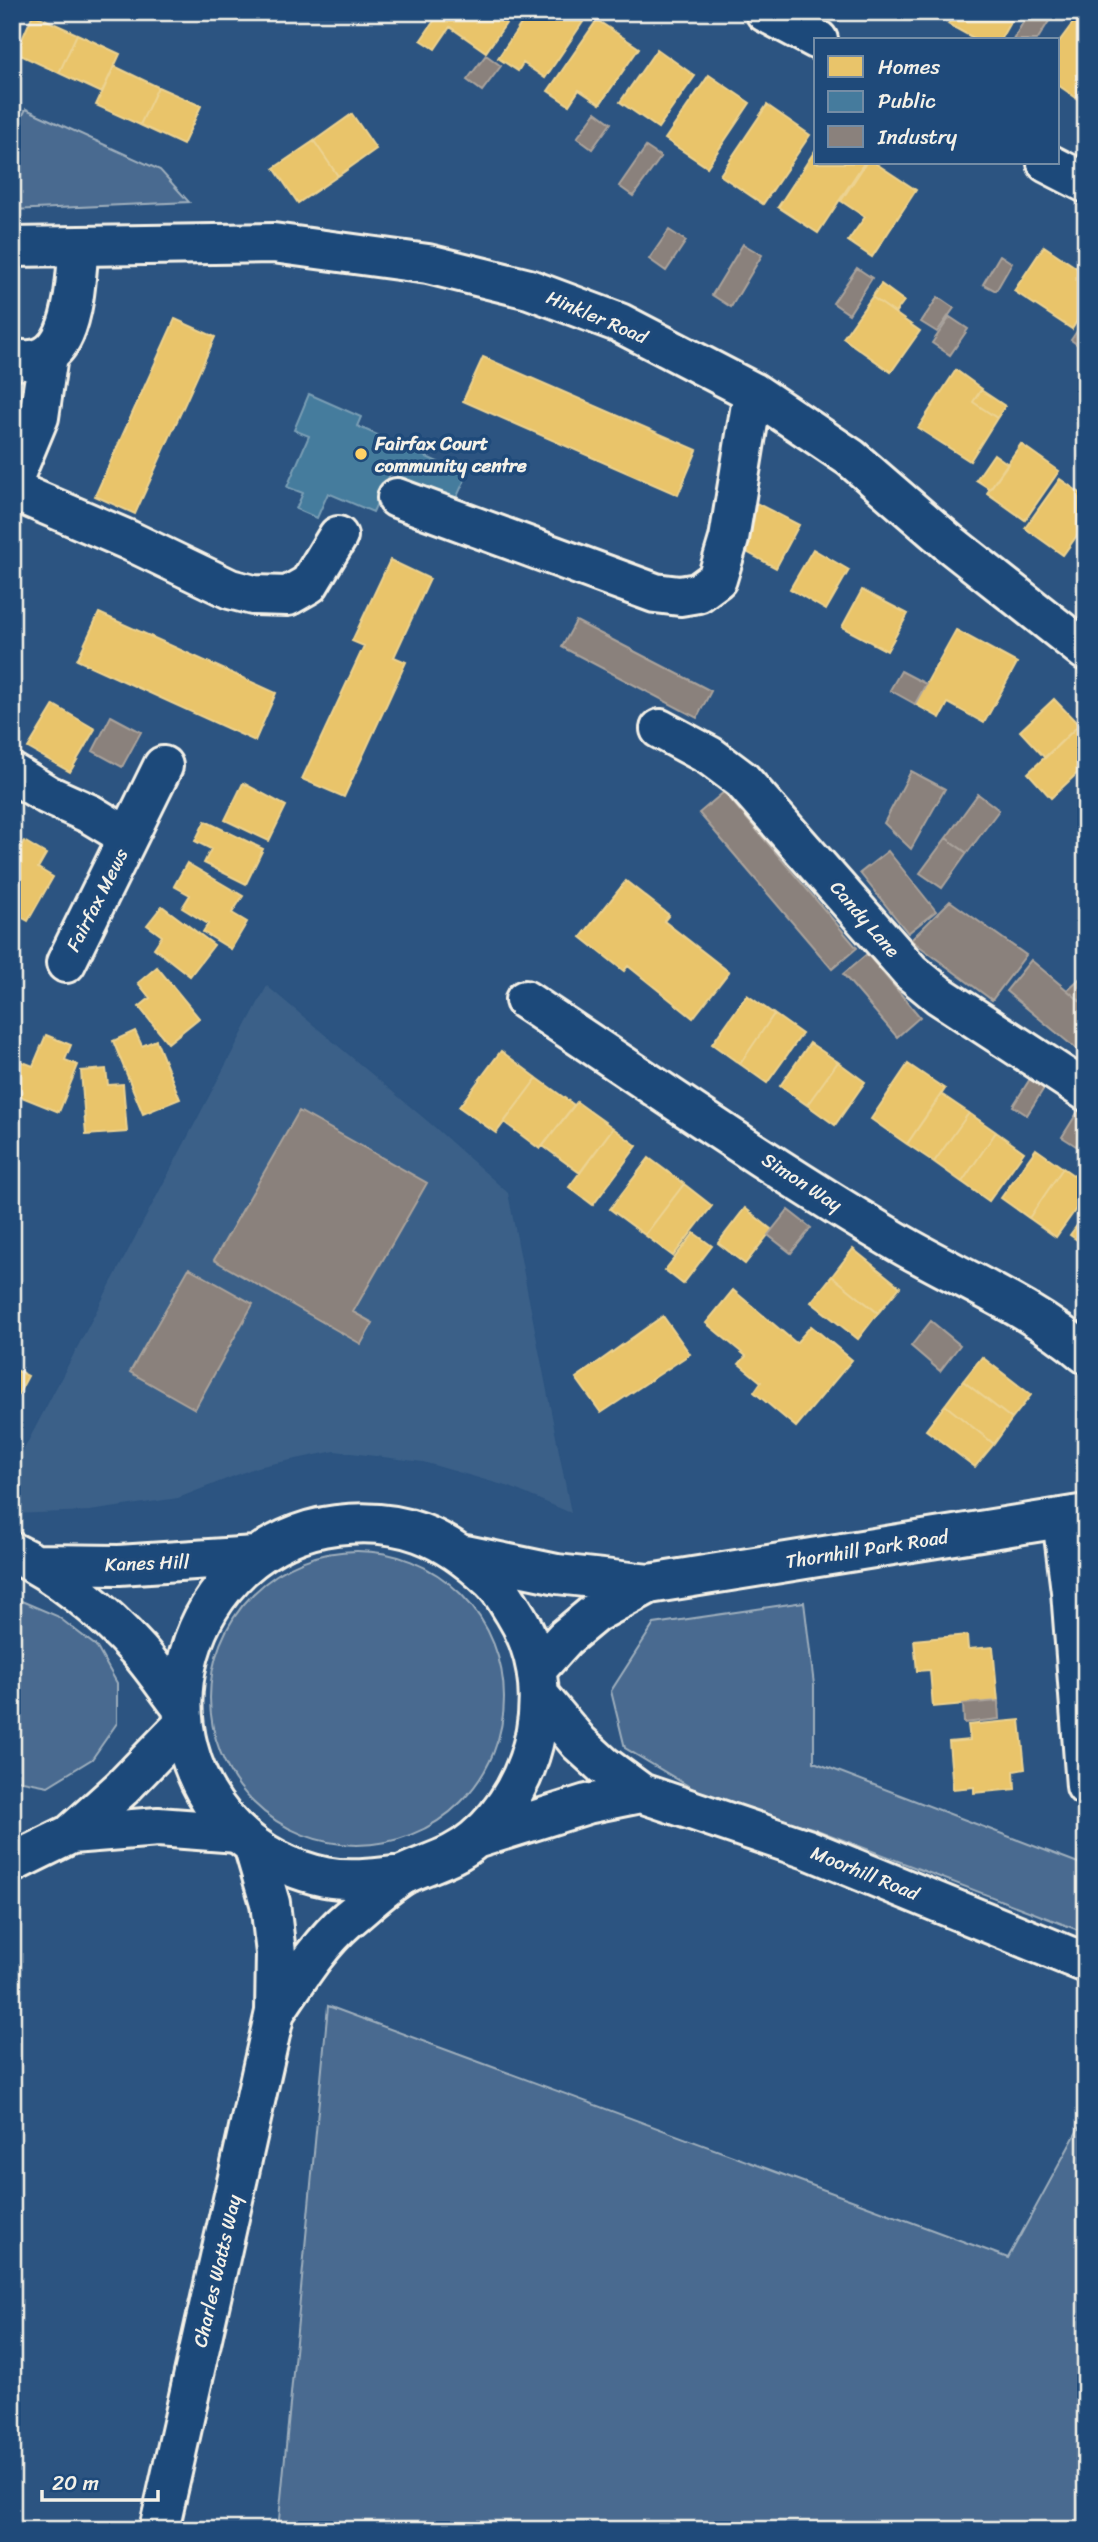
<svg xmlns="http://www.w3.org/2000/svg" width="1098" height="2542" font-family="Sriracha,sans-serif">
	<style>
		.built { fill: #3b6088 }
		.green { fill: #496b90; stroke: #9eaebc; stroke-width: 2 }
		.homes { fill: #e9c46a; stroke: #ecd290; stroke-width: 2 }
		.public { fill: #457b9d; stroke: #7a9eb4; stroke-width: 2 }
		.industry { fill: #8a817c; stroke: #aaa39c; stroke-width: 2 }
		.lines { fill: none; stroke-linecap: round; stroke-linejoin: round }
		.minor-casing { stroke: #f4f1e8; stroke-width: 44 }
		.major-casing { stroke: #f4f1e8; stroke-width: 44 }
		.minor { stroke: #1f4a7a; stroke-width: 38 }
		.major { stroke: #1f4a7a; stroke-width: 38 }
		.poi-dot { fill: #ffd166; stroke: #1f4a7a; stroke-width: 2.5 }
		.labels { text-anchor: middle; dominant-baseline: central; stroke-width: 7; stroke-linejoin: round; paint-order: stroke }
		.street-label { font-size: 19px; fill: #f4f1e8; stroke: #1f4a7a }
		.poi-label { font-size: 19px; font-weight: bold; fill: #f4f1e8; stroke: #1f4a7a; text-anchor: start }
	</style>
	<rect width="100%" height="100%" fill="#2c5481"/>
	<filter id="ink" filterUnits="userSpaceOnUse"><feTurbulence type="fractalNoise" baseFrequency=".0143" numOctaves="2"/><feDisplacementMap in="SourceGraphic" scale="14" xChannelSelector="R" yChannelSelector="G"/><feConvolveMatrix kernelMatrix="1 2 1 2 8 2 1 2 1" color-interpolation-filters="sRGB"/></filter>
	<g filter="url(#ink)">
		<path class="built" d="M267 986 432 1125 508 1193 571 1513 510 1487 423 1462 335 1451 257 1467 178 1498 90 1511 12 1514V1472Z"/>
		<path class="green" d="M26 109 160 170 189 202 12 210V136Z
			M210 1698a147 147 0 1 1 294 0a147 147 0 1 1-294 0Z
			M12 1597 57 1616 96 1646 117 1683V1723L92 1759 48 1786 12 1779Z
			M804 1602 814 1685V1762L1086 1866V1933L812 1828 710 1799 625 1748 611 1691 654 1624Z
			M328 2006 1008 2258 1086 2115V2530H278Z"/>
		<path class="homes" d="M440 12H514L486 52 450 27 435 49 421 40Z
			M529 12H568L583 22 545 78 523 63 518 71 498 58Z
			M955 12H1016L1000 40H977L948 24Z
			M33 14 77 34 59 73 16 53Z
			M1078 16 1086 21V91L1079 100 1058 85V43Z
			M597 20 639 48 600 104 579 90 569 105 548 91Z
			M77 34 120 54 102 93 59 73Z
			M657 49 695 76 658 128 620 102Z
			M114 66 158 87 140 125 96 105Z
			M709 75 750 103 707 167 665 139Z
			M158 87 201 106 183 145 140 125Z
			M767 105 810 135 763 204 720 175Z
			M352 114 376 149 338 176 314 141Z
			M314 141 338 176 298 203 274 168Z
			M816 149V163H864L818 233 778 207Z
			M866 163H875L916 190 872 257 848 241 865 217 841 201Z
			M1044 246 1086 274V307L1072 329 1014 291Z
			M881 284 904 301 895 313 872 297Z
			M872 297 920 331 891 372 843 338Z
			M175 319 215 337 135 514 95 496Z
			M483 357 697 450 678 495 463 401Z
			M956 370 982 389 973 402 997 418 970 461 918 428Z
			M981 390 1005 406 997 418 973 402Z
			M1021 444 1059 471 1025 520 987 493Z
			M994 454 1008 464 990 489 976 480Z
			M1060 479 1086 497V523L1063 555 1025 528Z
			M754 502 799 525 776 568 743 550Z
			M813 549 849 570 826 610 790 589Z
			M390 560 430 579 394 657 406 662 344 797 302 779 364 646 352 641Z
			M862 590 908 614 887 651 842 627Z
			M99 613 276 693 255 741 77 660Z
			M956 630 1017 663 984 723 948 703 940 718 915 704Z
			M1054 699 1079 725 1045 758 1020 731Z
			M54 705 95 729 70 772 28 748Z
			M1079 725 1086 733V765L1051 798 1028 773Z
			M243 783 286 806 269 841 225 820Z
			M205 821 263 849 246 884 204 863 211 849 195 841Z
			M24 841 46 854 38 868 53 877 28 921 12 912V861Z
			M187 863 243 896 232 913 247 922 231 949 203 932 208 924 182 908 190 895 174 886Z
			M626 881 669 915 664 921 729 972 693 1018 628 966 624 971 581 937Z
			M162 906 214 945 190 976 154 948 162 936 147 925Z
			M157 967 199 1018 168 1043 139 1007 150 998 138 983Z
			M747 995 774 1014 740 1064 712 1044Z
			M774 1014 802 1034 767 1083 740 1064Z
			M135 1031 142 1046 156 1040 180 1099 143 1114 113 1041Z
			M46 1035 71 1045 65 1060 78 1065 59 1112 12 1093V1075L18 1060 33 1066Z
			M810 1043 838 1062 807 1105 780 1086Z
			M501 1051 537 1078 496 1133 459 1107Z
			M838 1062 865 1082 835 1125 807 1105Z
			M908 1064 945 1089 907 1144 871 1119Z
			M106 1069 108 1085 123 1084 127 1132 86 1135 81 1071Z
			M537 1078 574 1105 540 1149 504 1122Z
			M941 1094 969 1113 934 1162 907 1144Z
			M577 1102 613 1128 580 1173 543 1146Z
			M969 1113 996 1132 962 1182 934 1162Z
			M613 1128 637 1146 593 1205 569 1187Z
			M996 1132 1024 1152 989 1201 962 1182Z
			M1036 1149 1063 1168 1029 1218 1001 1198Z
			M649 1158 684 1184 645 1235 610 1209Z
			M1063 1168 1086 1184V1195L1056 1237 1029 1218Z
			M684 1184 712 1206 673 1256 645 1235Z
			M745 1208 772 1230 745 1264 718 1243Z
			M1086 1213V1246L1070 1235Z
			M694 1233 712 1246 683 1284 665 1270Z
			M853 1249 900 1287 878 1313 832 1276Z
			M832 1276 878 1313 858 1339 811 1302Z
			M733 1290 796 1343 811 1326 852 1360 796 1427 754 1392 761 1382 739 1364 746 1356 706 1323Z
			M663 1316 690 1354 601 1413 576 1378Z
			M982 1357 1031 1395 1012 1419 963 1381Z
			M12 1368 28 1376 12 1406Z
			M963 1381 1012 1419 994 1444 945 1405Z
			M945 1405 994 1444 975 1467 926 1430Z
			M967 1635 968 1649 993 1647 998 1701 933 1707 930 1670 917 1671 914 1640Z
			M1020 1720 1025 1769 1014 1771 1015 1789 974 1793V1787L953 1789 949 1742 970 1740 968 1725Z"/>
		<path class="public" d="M309 394 361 417 357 426 467 475 455 501 391 472 373 512 328 493 317 518 296 509 303 493 287 487 309 436 294 430Z"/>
		<path class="industry" d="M1029 12H1034L1049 21 1037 40H1013Z
			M486 55 501 66 482 91 467 80Z
			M596 112 611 123 592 149 577 138Z
			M646 147 661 157 633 196 619 186Z
			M669 230 686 241 666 271 649 259Z
			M743 244 762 255 731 307 712 295Z
			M1000 255 1012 263 996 291 983 284Z
			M857 268 872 278 849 314 833 303Z
			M938 297 954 308 937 332 921 322Z
			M950 317 968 329 950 355 932 343Z
			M1086 318V349L1085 350 1071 340Z
			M576 621 711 691 697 718 562 647Z
			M901 671 926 684 915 704 890 690Z
			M111 716 141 732 122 767 93 751Z
			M911 771 945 789 911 849 884 823Z
			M724 792 857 948 832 969 699 813Z
			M978 794 999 810 967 853 946 838Z
			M946 838 967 853 942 888 920 873Z
			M888 851 936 911 908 933 860 873Z
			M950 901 1026 955 992 1000 911 940Z
			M867 954 920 1017 897 1037 843 974Z
			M1031 960 1086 1006V1057L1006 991Z
			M1086 973V1006L1067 990Z
			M1030 1079 1044 1088 1027 1115 1013 1106Z
			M1079 1110 1086 1115V1131L1076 1146 1062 1137Z
			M299 1111 427 1183 353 1312 373 1323 361 1344 214 1260Z
			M788 1210 811 1228 791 1253 768 1235Z
			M189 1268 253 1304 195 1409 130 1372Z
			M931 1321 960 1345 940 1371 911 1346Z
			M998 1701 999 1719 964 1723 963 1704Z"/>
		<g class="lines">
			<defs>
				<path id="minor" d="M765 12 818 40
					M1047 163 1086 183
					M12 247 273 243 428 264 529 289 620 323 753 392 851 458 948 542 1086 651
					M12 358C76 375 74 287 79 247
					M12 482 39 417 48 355
					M12 490 128 540 230 589 253 595 288 596 309 584 338 536
					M397 498 655 593 680 596 698 593 717 579 729 539 753 392
					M660 729 710 756 742 780 911 972 939 995 1086 1091
					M12 773 48 795 90 814 128 837
					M66 963 163 766
					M525 1000C649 1082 771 1168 899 1243 961 1279 1031 1307 1086 1354
					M1062 1519 1071 1591 1086 1786
					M71 1834 158 1827 238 1833
					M12 1863 71 1834 122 1788 183 1725"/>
				<path id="major" d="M12 1552C59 1574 104 1612 139 1651 154 1668 167 1688 181 1706
					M466 1555 557 1574 649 1584 1086 1514
					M39 1564 119 1565 255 1556
					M537 1669 565 1638 595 1613 649 1584
					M539 1695 579 1743 603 1765 641 1793 807 1849 1086 1963
					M475 1839 587 1804 641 1793
					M275 2012C297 1980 318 1945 348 1919 364 1906 387 1884 405 1874 430 1862 453 1858 475 1839 539 1784 560 1684 514 1612 507 1601 501 1589 491 1580 444 1536 401 1517 336 1525 301 1529 268 1545 242 1568 135 1668 178 1846 325 1877 351 1882 377 1878 403 1875
					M159 2530 275 2012 276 1953 270 1903 253 1845"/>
			</defs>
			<use href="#minor" class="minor-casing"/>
			<use href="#major" class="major-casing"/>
			<use href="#minor" class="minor"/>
			<use href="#major" class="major"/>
		</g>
	</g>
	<circle class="poi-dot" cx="361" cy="454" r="7"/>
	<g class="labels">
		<g class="street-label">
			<text transform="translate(597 317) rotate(23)">Hinkler Road</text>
			<text transform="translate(97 900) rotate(-63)">Fairfax Mews</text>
			<text transform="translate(865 919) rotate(49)">Candy Lane</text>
			<text transform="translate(802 1182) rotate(33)">Simon Way</text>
			<text transform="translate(867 1549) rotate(-9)">Thornhill Park Road</text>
			<text transform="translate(147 1563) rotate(-2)">Kanes Hill</text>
			<text transform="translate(865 1873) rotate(22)">Moorhill Road</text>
			<text transform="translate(217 2271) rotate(-77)">Charles Watts Way</text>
		</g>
		<g class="poi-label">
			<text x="375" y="443">Fairfax Court<tspan x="375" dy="22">community centre</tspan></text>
		</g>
	</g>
	<rect width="1098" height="2542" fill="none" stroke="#1f4a7a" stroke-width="42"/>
	<rect x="21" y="21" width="1056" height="2500" fill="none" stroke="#f4f1e8" stroke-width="2.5" filter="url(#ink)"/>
	<rect x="814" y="38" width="245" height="126" fill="#1f4a7a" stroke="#748da6" stroke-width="2"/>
	<rect x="828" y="56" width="35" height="21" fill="#e9c46a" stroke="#748da6" stroke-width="2"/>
	<text x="878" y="74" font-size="21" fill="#f4f1e8">Homes</text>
	<rect x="828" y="91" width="35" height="21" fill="#457b9d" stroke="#748da6" stroke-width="2"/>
	<text x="878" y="108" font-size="21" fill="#f4f1e8">Public</text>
	<rect x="828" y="126" width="35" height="21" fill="#8a817c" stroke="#748da6" stroke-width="2"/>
	<text x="878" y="144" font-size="21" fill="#f4f1e8">Industry</text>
	<path d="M42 2490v10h116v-10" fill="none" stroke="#f4f1e8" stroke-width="3.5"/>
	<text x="52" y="2490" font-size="21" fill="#f4f1e8" stroke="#1f4a7a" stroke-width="5" paint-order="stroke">20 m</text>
</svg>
